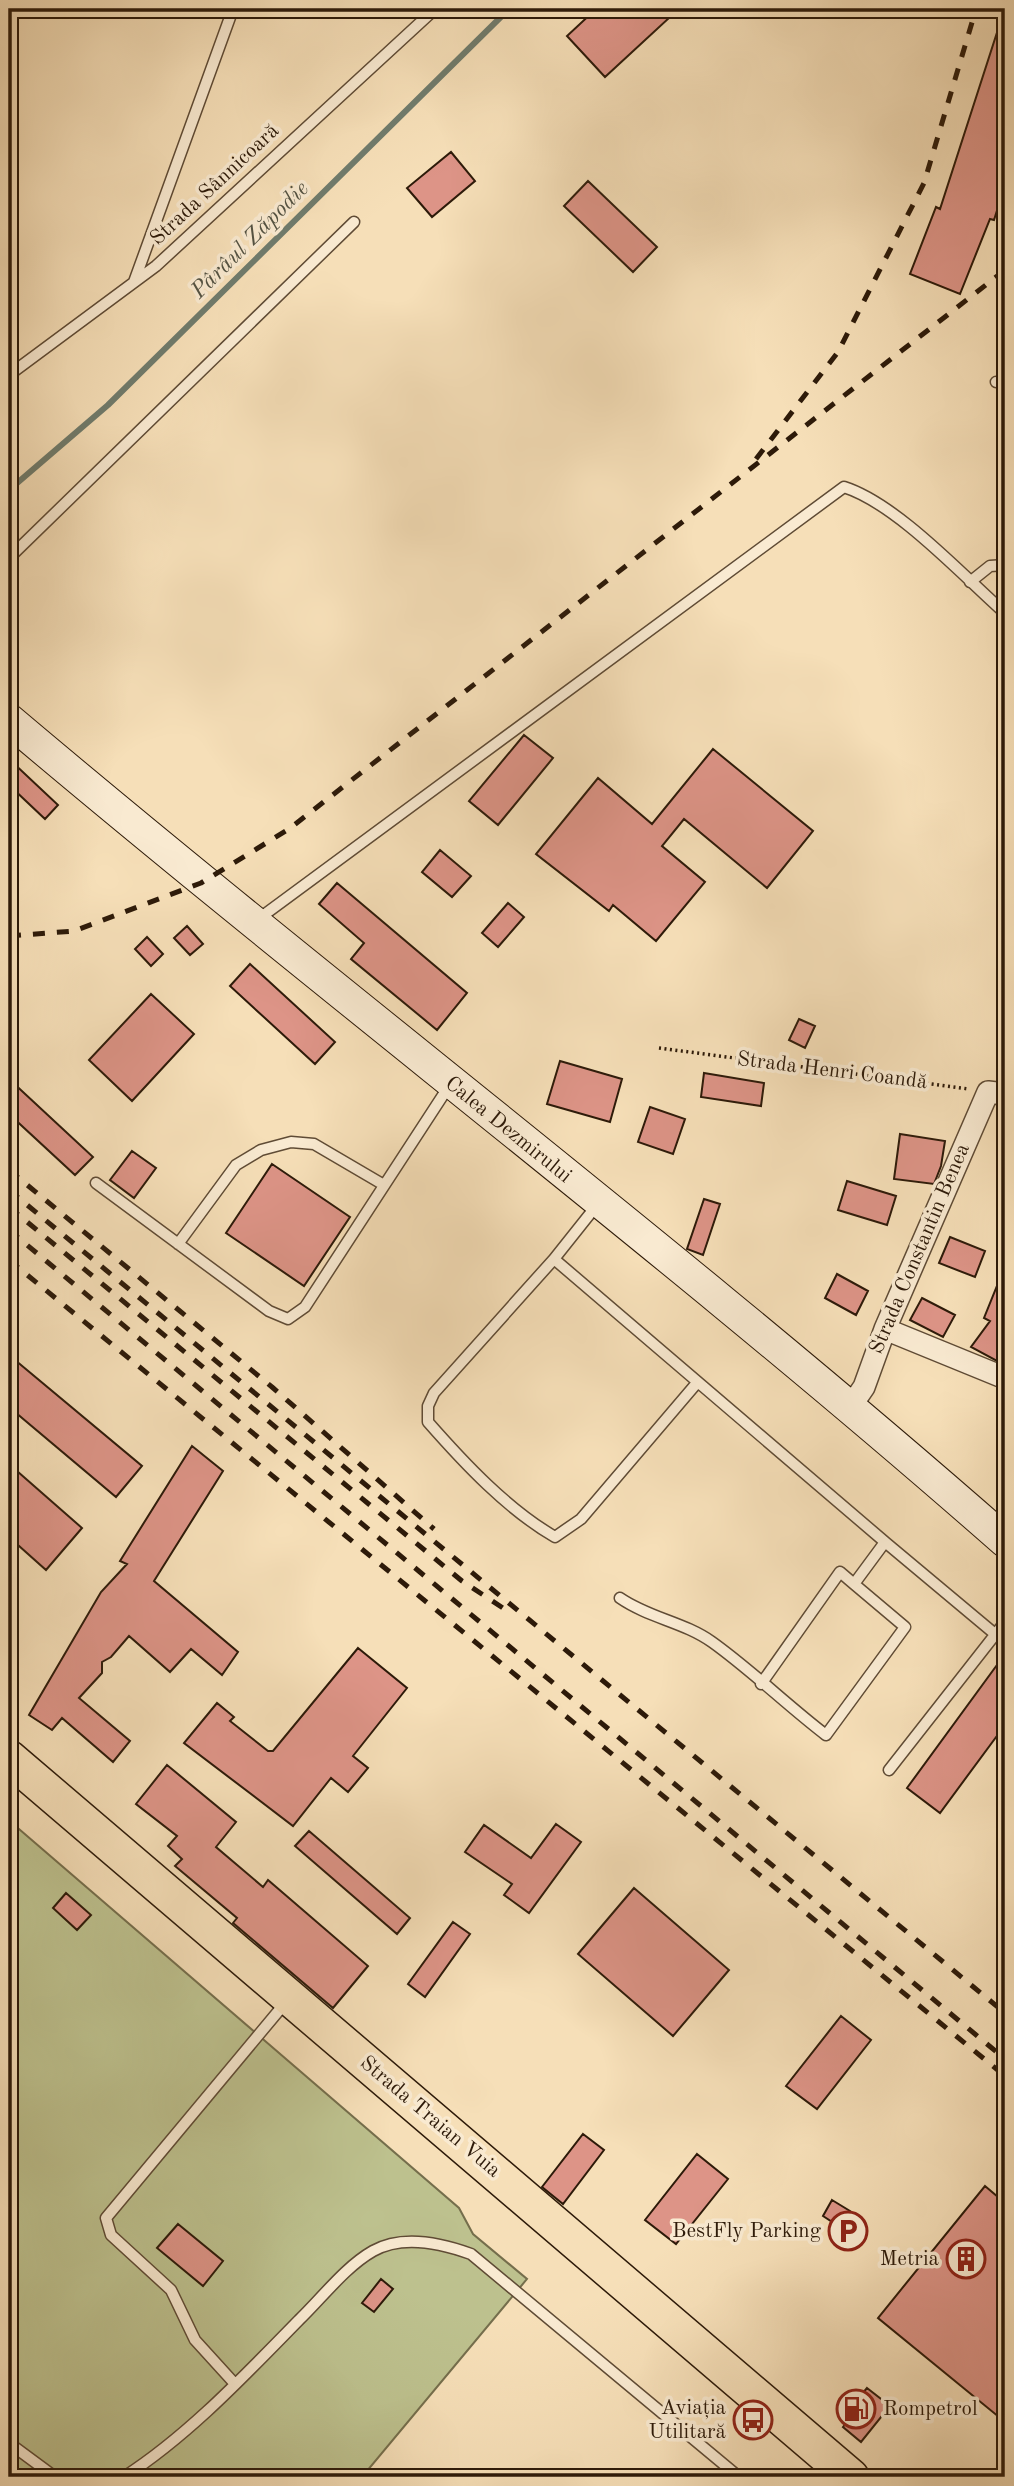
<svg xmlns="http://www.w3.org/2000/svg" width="1014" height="2486" font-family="'Old Standard TT',serif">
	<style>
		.green { fill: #bdc18e; stroke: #756e4c; stroke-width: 2 }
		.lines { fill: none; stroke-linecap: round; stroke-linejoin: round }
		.stream { stroke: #707c6d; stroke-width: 6 }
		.building { fill: #dd9487; stroke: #2d1a09; stroke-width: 2 }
		.service-casing { stroke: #5f4b35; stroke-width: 13 }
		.minor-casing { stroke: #5f4b35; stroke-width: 24 }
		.secondary-casing { stroke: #2d1a09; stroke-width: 34 }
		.primary-casing { stroke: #2d1a09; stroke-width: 38 }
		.path { stroke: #2d1a09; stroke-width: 3.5; stroke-dasharray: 2 3.5; stroke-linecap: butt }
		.service { stroke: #f9ead1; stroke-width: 10 }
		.minor { stroke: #f9ead1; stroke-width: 21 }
		.secondary { stroke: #f9ead1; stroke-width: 32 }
		.primary { stroke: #f6dfb8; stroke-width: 35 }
		.rail { stroke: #2d1a09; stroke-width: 5; stroke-dasharray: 12 12; stroke-linecap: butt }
		.labels { text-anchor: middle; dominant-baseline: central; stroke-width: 7; stroke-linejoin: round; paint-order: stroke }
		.street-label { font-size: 21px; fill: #2d1a09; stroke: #f9ead1 }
		.poi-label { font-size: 21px; fill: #2d1a09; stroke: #f9ead1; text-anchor: end }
		.water-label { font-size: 23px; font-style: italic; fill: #545343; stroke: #f9ead1 }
	</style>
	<rect width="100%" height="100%" fill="#f6dfb8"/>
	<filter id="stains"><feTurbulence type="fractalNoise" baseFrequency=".00286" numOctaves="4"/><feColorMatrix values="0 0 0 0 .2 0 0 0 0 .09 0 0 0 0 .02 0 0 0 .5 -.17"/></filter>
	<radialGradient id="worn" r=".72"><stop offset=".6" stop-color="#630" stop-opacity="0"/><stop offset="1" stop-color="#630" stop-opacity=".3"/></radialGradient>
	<path class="green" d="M12 1823 459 2208 473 2234 527 2279 362 2477H9V1827Z"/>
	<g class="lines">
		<path class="stream" d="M9 490 108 405 509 9"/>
	</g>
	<path class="building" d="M596 9H661L669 18 605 77 567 36Z
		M1002 17 1005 18V185L994 220 990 219 960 294 910 274 936 207 940 209Z
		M451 152 475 181 432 217 407 188Z
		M588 181 657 247 633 272 564 206Z
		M524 735 553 758 498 825 469 801Z
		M713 749 813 831 767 888 684 819 662 846 705 882 656 941 613 905 609 911 536 854 598 778 652 824Z
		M9 759 58 805 45 819 9 785Z
		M440 850 471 876 452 897 422 872Z
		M337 883 467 993 437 1030 351 959 364 943 319 904Z
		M508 903 524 917 498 947 482 933Z
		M187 926 203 944 190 955 174 938Z
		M147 937 163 954 151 966 135 949Z
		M250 964 335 1042 315 1064 230 986Z
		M151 994 194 1034 132 1101 89 1060Z
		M799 1019 815 1026 805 1048 789 1040Z
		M560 1061 622 1079 610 1122 547 1104Z
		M704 1073 764 1083 761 1106 701 1097Z
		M9 1079 93 1157 75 1175 9 1114Z
		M650 1107 685 1119 673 1154 638 1142Z
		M900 1134 945 1141 941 1166 934 1184 894 1179Z
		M132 1151 156 1168 134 1198 110 1180Z
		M272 1164 350 1217 304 1286 226 1233Z
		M847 1181 896 1196 887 1225 838 1210Z
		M704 1199 720 1204 703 1255 687 1249Z
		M950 1237 985 1251 975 1277 939 1263Z
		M1005 1266V1350L997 1361 971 1347 990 1321 984 1318Z
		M837 1274 868 1291 856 1315 825 1298Z
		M922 1298 955 1315 943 1337 910 1320Z
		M9 1355 142 1466 116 1497 9 1407Z
		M192 1446 223 1471 154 1581 238 1652 222 1675 191 1649 170 1672 129 1636 111 1657 102 1662V1673L79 1698 130 1741 113 1762 62 1718 52 1730 29 1715 101 1592 127 1564 120 1561Z
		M9 1464 82 1528 46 1570 9 1537Z
		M358 1648 407 1688 353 1756 368 1768 348 1792 331 1778 293 1826 184 1743 217 1703 234 1717 230 1721 268 1751H273Z
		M1005 1654V1725L940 1813 907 1788Z
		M167 1765 236 1822 216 1847 263 1887 268 1880 368 1966 333 2008 233 1923 237 1918 175 1866 182 1859 168 1846 177 1836 136 1804Z
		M556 1824 581 1842 529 1913 504 1895 512 1884 465 1852 484 1825 531 1858Z
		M309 1831 410 1918 397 1934 295 1846Z
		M634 1888 729 1970 673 2036 578 1954Z
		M66 1893 91 1915 77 1930 53 1908Z
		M453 1922 470 1934 425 1997 408 1984Z
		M841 2016 871 2040 817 2109 786 2086Z
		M583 2134 604 2150 563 2204 542 2187Z
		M697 2154 728 2179 676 2244 645 2220Z
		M985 2186 1005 2203V2422L878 2318Z
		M832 2200 850 2211 840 2227 823 2216Z
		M178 2224 223 2261 203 2286 157 2248Z
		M381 2279 393 2289 374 2312 362 2303Z
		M867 2388 890 2406 861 2442 843 2427 853 2414 848 2411Z"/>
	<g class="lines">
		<defs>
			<path id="service" d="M134 282 233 9
				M9 375 156 266 435 9
				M996 382H1005
				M9 558 354 222
				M970 582 990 566 1005 565
				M257 920 844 487C897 504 962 575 1005 613
				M96 1183 269 1311 288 1319 305 1307 449 1086
				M597 1205 554 1259 434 1393 428 1406V1422C464 1463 507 1509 555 1537L581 1519 696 1384
				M178 1244 236 1165 261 1150 291 1142 314 1144 384 1185
				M554 1259 885 1542
				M620 1598C649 1618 684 1622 712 1642 750 1669 788 1706 826 1735L905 1627 854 1584 885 1542 995 1634
				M761 1684 840 1572 854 1584
				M889 1770 1005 1622
				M235 2384 195 2340 171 2290 111 2235 106 2218 286 2002
				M9 2443 55 2477
				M124 2477C189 2435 245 2375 299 2320 322 2298 345 2267 373 2251 403 2234 441 2243 471 2254L739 2477"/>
			<path id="minor" d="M885 1329 1005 1378
				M851 1406 864 1387 885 1329 988 1092 1005 1094"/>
			<path id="secondary" d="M9 720C338 998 682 1257 1005 1541"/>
			<path id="primary" d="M9 1758 851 2477"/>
		</defs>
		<use href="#service" class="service-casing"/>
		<use href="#minor" class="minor-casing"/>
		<use href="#secondary" class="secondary-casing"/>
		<use href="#primary" class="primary-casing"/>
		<path class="path" d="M659 1048 969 1089"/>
		<use href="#service" class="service"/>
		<use href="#minor" class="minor"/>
		<use href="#secondary" class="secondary"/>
		<use href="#primary" class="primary"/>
		<path class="rail" d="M756 459 838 352 924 183 976 9
			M9 936 74 931 201 883 289 829 1005 270
			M9 1170 272 1387 434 1529
			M9 1190 1005 2013
			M9 1207 462 1581 506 1610
			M9 1230 1005 2059
			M9 1260 1005 2076"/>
	</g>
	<defs>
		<symbol id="parking-ring" viewBox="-11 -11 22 22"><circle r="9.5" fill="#f9ead1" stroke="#8f2418" stroke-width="1.5"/><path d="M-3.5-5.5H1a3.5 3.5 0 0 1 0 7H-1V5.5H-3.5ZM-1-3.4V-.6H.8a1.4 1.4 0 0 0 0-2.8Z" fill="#8f2418"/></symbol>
		<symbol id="building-ring" viewBox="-11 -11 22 22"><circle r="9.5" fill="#f9ead1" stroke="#8f2418" stroke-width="1.5"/><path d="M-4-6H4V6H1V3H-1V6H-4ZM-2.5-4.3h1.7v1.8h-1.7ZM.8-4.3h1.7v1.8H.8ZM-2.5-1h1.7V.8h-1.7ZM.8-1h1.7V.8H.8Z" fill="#8f2418"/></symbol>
		<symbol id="fuel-ring" viewBox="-11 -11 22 22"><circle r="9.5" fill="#f9ead1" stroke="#8f2418" stroke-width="1.5"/><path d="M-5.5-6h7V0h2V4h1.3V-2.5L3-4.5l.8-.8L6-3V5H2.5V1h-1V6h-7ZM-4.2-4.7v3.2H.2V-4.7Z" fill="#8f2418"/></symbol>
		<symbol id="bus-ring" viewBox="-11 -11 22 22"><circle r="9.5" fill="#f9ead1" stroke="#8f2418" stroke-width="1.5"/><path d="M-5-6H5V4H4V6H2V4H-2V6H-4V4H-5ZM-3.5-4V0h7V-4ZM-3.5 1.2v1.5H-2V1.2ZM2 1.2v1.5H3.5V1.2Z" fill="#8f2418"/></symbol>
	</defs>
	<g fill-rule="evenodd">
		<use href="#parking-ring" x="826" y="2209" width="44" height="44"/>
		<use href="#building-ring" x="944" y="2237" width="44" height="44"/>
		<use href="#fuel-ring" x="834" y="2387" width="44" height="44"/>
		<use href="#bus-ring" x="731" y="2398" width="44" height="44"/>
	</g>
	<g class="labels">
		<g class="street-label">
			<text transform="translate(215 185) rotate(-43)">Strada Sânnicoară</text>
			<text transform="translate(832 1071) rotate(7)">Strada Henri Coandă</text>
			<text transform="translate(508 1130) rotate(39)">Calea Dezmirului</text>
			<text transform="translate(920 1249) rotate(-67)">Strada Constantin Benea</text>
			<text transform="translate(430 2117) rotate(40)">Strada Traian Vuia</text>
		</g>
		<g class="poi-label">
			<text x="821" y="2231">BestFly Parking</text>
			<text x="939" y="2259">Metria</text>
			<text x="726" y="2408">Aviația<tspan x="726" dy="24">Utilitară</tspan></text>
			<text x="883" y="2409" text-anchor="start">Rompetrol</text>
		</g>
		<g class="water-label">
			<text transform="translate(250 240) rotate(-45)">Pârâul Zăpodie</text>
		</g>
	</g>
	<rect width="1014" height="2486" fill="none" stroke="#f6dfb8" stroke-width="35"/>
	<rect x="10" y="10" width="993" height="2465" fill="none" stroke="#2d1a09" stroke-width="3.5"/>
	<rect x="18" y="18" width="979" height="2451" fill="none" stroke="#2d1a09" stroke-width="2"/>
	<rect width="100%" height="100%" filter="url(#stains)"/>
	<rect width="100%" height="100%" fill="url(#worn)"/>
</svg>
